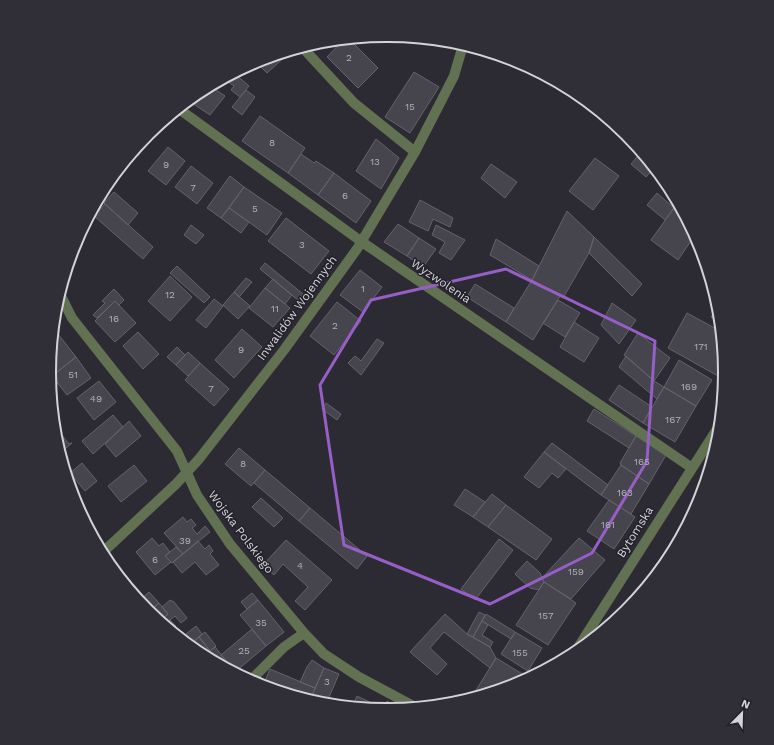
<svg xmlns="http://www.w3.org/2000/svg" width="774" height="745" font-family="'Work Sans',sans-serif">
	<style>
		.building { fill: #46454e; stroke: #64626c }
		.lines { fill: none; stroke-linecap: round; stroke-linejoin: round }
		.minor { stroke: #637153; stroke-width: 10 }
		.marked { fill: none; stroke: #965ec7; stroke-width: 3; stroke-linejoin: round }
		.labels { text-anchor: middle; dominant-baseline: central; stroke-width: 3; stroke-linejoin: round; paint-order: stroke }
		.number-label { font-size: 10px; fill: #b0b0b6 }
		.street-label { font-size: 12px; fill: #d4d3d9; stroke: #222129 }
		.rim { fill: none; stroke: #d4d3d9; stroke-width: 2 }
	</style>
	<rect width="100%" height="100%" fill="#2c2b33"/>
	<path class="building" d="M344 39H349L378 68 358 88 327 57Z
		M285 52 287 55 267 73 256 62Z
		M414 72 439 87 410 133 385 117Z
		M234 73 249 86 240 97 231 90 234 86 224 79Z
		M216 83 213 88 225 96 210 115 189 101 200 92Z
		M246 90 255 97 242 115 232 107Z
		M260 116 305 148 288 173 242 141Z
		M150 133 154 136 138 156 133 152Z
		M376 139 399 158 381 189 356 171Z
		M168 147 185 161 166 185 148 171Z
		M641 152 654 168 646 177 631 164Z
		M301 154 314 163 316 161 334 173 318 195 288 173Z
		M595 158 619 176 593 210 569 191Z
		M491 164 517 182 505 198 481 178Z
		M191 166 213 183 197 204 175 187Z
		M334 173 371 201 356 223 318 195Z
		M230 176 244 187 221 218 207 208Z
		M244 187 282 213 267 235 229 208Z
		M114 192 138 213 128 225 104 203Z
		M657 193 674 208 665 220 647 205Z
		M420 200 453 218 450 227 433 219 428 231 409 222Z
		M105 204 153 247 143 259 94 216Z
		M229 208 249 222 241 233 221 218Z
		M674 208 681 214 682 212 695 235 678 260 651 240Z
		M567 211 594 237 589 253 563 298 532 280Z
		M286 218 329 251 311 274 268 241Z
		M398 224 419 238 407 256 384 242Z
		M191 225 204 235 196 244 184 235Z
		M436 225 465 240 451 260 439 253 445 242 432 235Z
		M594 237 642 284 632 296 589 253Z
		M419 238 436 249 423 267 407 256Z
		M496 239 539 266 532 280 490 255Z
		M265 263 303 294 299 301 260 269Z
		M177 266 210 297 204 303 170 273Z
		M360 270 382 287 363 312 340 295Z
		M170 276 192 297 170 321 148 301Z
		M246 278 252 282 239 297 234 292Z
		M273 279 292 295 285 304 265 288Z
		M532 280 560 296 533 340 506 322Z
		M475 284 514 308 506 322 467 297Z
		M265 288 290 308 273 327 249 308Z
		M114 289 124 300 119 305 115 301 97 318 93 315 105 303 102 301Z
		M234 292 250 306 238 319 223 305Z
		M214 299 223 306 206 328 196 320Z
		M558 300 580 313 565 337 543 323Z
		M115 301 136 323 115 342 95 321Z
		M337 302 361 321 334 355 310 336Z
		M612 303 636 320 619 344 601 325Z
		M718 305V307L719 321 711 317Z
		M687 313 720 331 724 366 718 376 668 348Z
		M574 322 599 338 584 362 560 347Z
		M242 329 262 347 234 378 215 360Z
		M138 332 159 354 143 369 123 346Z
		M638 333 670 358 654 381 624 355Z
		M58 334 76 357 52 376 50 372 53 338Z
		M377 339 384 343 361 375 348 363 355 356 361 361Z
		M177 347 185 355 176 365 167 357Z
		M188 352 200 363 188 376 176 365Z
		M626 356 654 381 664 387 657 399 619 367Z
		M76 357 91 378 67 395 52 376Z
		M679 360 712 380 696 406 664 387Z
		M200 363 229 389 214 406 185 380Z
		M52 376 58 383 51 389 50 378Z
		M99 381 116 402 94 420 77 398Z
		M619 385 652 407 643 423 609 400Z
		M664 387 696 406 675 442 643 423Z
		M326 403 341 414 337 420 322 409Z
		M594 409 636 436 629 448 587 421Z
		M113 415 123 427 93 454 82 441Z
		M129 421 141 436 116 457 105 444Z
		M60 433 69 444 72 443 60 453 56 436Z
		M636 436 666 455 649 484 621 465 620 463Z
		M552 443 608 485 601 495 544 452Z
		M239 448 265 470 251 486 225 464Z
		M544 452 566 469 558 478 552 473 539 488 524 477Z
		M82 463 97 481 85 491 70 473Z
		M134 465 147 481 121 502 108 486Z
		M621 465 649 484 631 514 601 495Z
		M265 470 310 508 299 521 254 483Z
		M465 489 485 502 473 517 454 505Z
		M492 494 506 505 488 527 473 517Z
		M261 498 283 518 274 527 252 507Z
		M609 500 635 517 614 549 587 531Z
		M506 505 552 539 536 560 488 527Z
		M310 508 367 556 357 569 299 521Z
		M183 517 187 522 191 519 196 525 192 528 197 534 205 526 210 532 183 554 164 533Z
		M152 538 159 546 163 543 170 552 165 556 171 562 155 575 136 552Z
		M579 538 605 560 571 599 544 582 542 578Z
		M499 539 513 550 475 600 461 589Z
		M286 540 332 580 305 610 295 601 308 587 283 564 274 575 263 565Z
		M198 541 205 549 209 545 213 551 210 554 219 565 206 575 195 562 182 573 173 562Z
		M176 547 183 554 172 563 165 556Z
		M527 561 540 573 544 582 539 590 530 588 515 574Z
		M657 563 662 567 627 609Z
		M544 582 576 603 548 645 516 625Z
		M149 592 159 603 150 611 141 599Z
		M252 593 258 600 247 609 241 602Z
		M170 600 174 602 187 618 181 623 175 616 165 624 160 621 168 614 162 607Z
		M258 600 284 632 266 646 240 615Z
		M159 603 168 614 160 621 149 612Z
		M479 612 485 615 473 637 467 634Z
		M445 614 467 634 490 647 496 658 490 668 444 632 430 648 447 664 437 675 410 652Z
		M486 614 515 632 511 639 482 621Z
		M170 620 176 626 171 630 165 624Z
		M482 621 488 625 482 635 493 642 490 647 473 637Z
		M196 626 202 634 193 642 186 634Z
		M252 629 266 646 235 672 221 655Z
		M205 632 216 646 210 651 199 637Z
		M515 632 542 648 528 671 501 654Z
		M199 637 210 651 215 647 228 663 224 666 199 653 190 645Z
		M496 658 524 675 520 682 516 684 475 697 473 695Z
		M312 660 324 668 315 688 300 682 307 667Z
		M324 668 339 674 326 704 310 700Z
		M270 669 315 688 310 700 263 686Z
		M357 696 378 706 377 709 352 707Z
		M387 701 399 708 398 709H382Z"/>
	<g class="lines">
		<path class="minor" d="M302 47 354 103 415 152
			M179 109 362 242 692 468
			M60 294 72 318 177 451 197 495 230 544 304 633 324 654 359 677 415 707
			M102 553 176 484 199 459 284 350 357 249 415 152 454 76 463 45
			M574 654 719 426
			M252 681 254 677 284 647 304 633"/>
	</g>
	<path class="marked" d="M506 269 655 341 647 461 592 553 490 604 344 545 320 385 371 300Z"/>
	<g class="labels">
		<g class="number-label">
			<text x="349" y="57">2</text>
			<text x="410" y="106">15</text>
			<text x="272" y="142">8</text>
			<text x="375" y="161">13</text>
			<text x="166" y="164">9</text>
			<text x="193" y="187">7</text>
			<text x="345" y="195">6</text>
			<text x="255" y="208">5</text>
			<text x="302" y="244">3</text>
			<text x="363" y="288">1</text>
			<text x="170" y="294">12</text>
			<text x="275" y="308">11</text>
			<text x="114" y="318">16</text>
			<text x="335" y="325">2</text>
			<text x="701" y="346">171</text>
			<text x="241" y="349">9</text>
			<text x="73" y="374">51</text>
			<text x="689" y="386">169</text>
			<text x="211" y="388">7</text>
			<text x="96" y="398">49</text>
			<text x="673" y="419">167</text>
			<text x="642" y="461">165</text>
			<text x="243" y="463">8</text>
			<text x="625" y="492">163</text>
			<text x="608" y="524">161</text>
			<text x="185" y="540">39</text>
			<text x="155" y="559">6</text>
			<text x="300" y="565">4</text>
			<text x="576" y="571">159</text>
			<text x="546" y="615">157</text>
			<text x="261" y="622">35</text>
			<text x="244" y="650">25</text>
			<text x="520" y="652">155</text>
			<text x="327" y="681">3</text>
		</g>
		<g class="street-label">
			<text transform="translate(441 281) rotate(34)">Wyzwolenia</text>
			<text transform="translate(297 308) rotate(-54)">Inwalidów Wojennych</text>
			<text transform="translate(241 532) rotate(53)">Wojska Polskiego</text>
			<text transform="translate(635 532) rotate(-58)">Bytomska</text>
		</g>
	</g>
	<path d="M0 0H774V745H0ZM386 42H388A330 330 0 0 1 718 372V373A330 330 0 0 1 388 703H386A330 330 0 0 1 56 373V372A330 330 0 0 1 386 42Z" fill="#302f37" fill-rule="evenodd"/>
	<path class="rim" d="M386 42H388A330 330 0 0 1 718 372V373A330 330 0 0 1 388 703H386A330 330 0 0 1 56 373V372A330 330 0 0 1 386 42Z"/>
	<g transform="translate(742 713) rotate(23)" stroke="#222129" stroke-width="3" paint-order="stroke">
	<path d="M0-3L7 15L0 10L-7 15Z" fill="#d4d3d9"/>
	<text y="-6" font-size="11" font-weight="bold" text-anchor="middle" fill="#d4d3d9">N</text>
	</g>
</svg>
